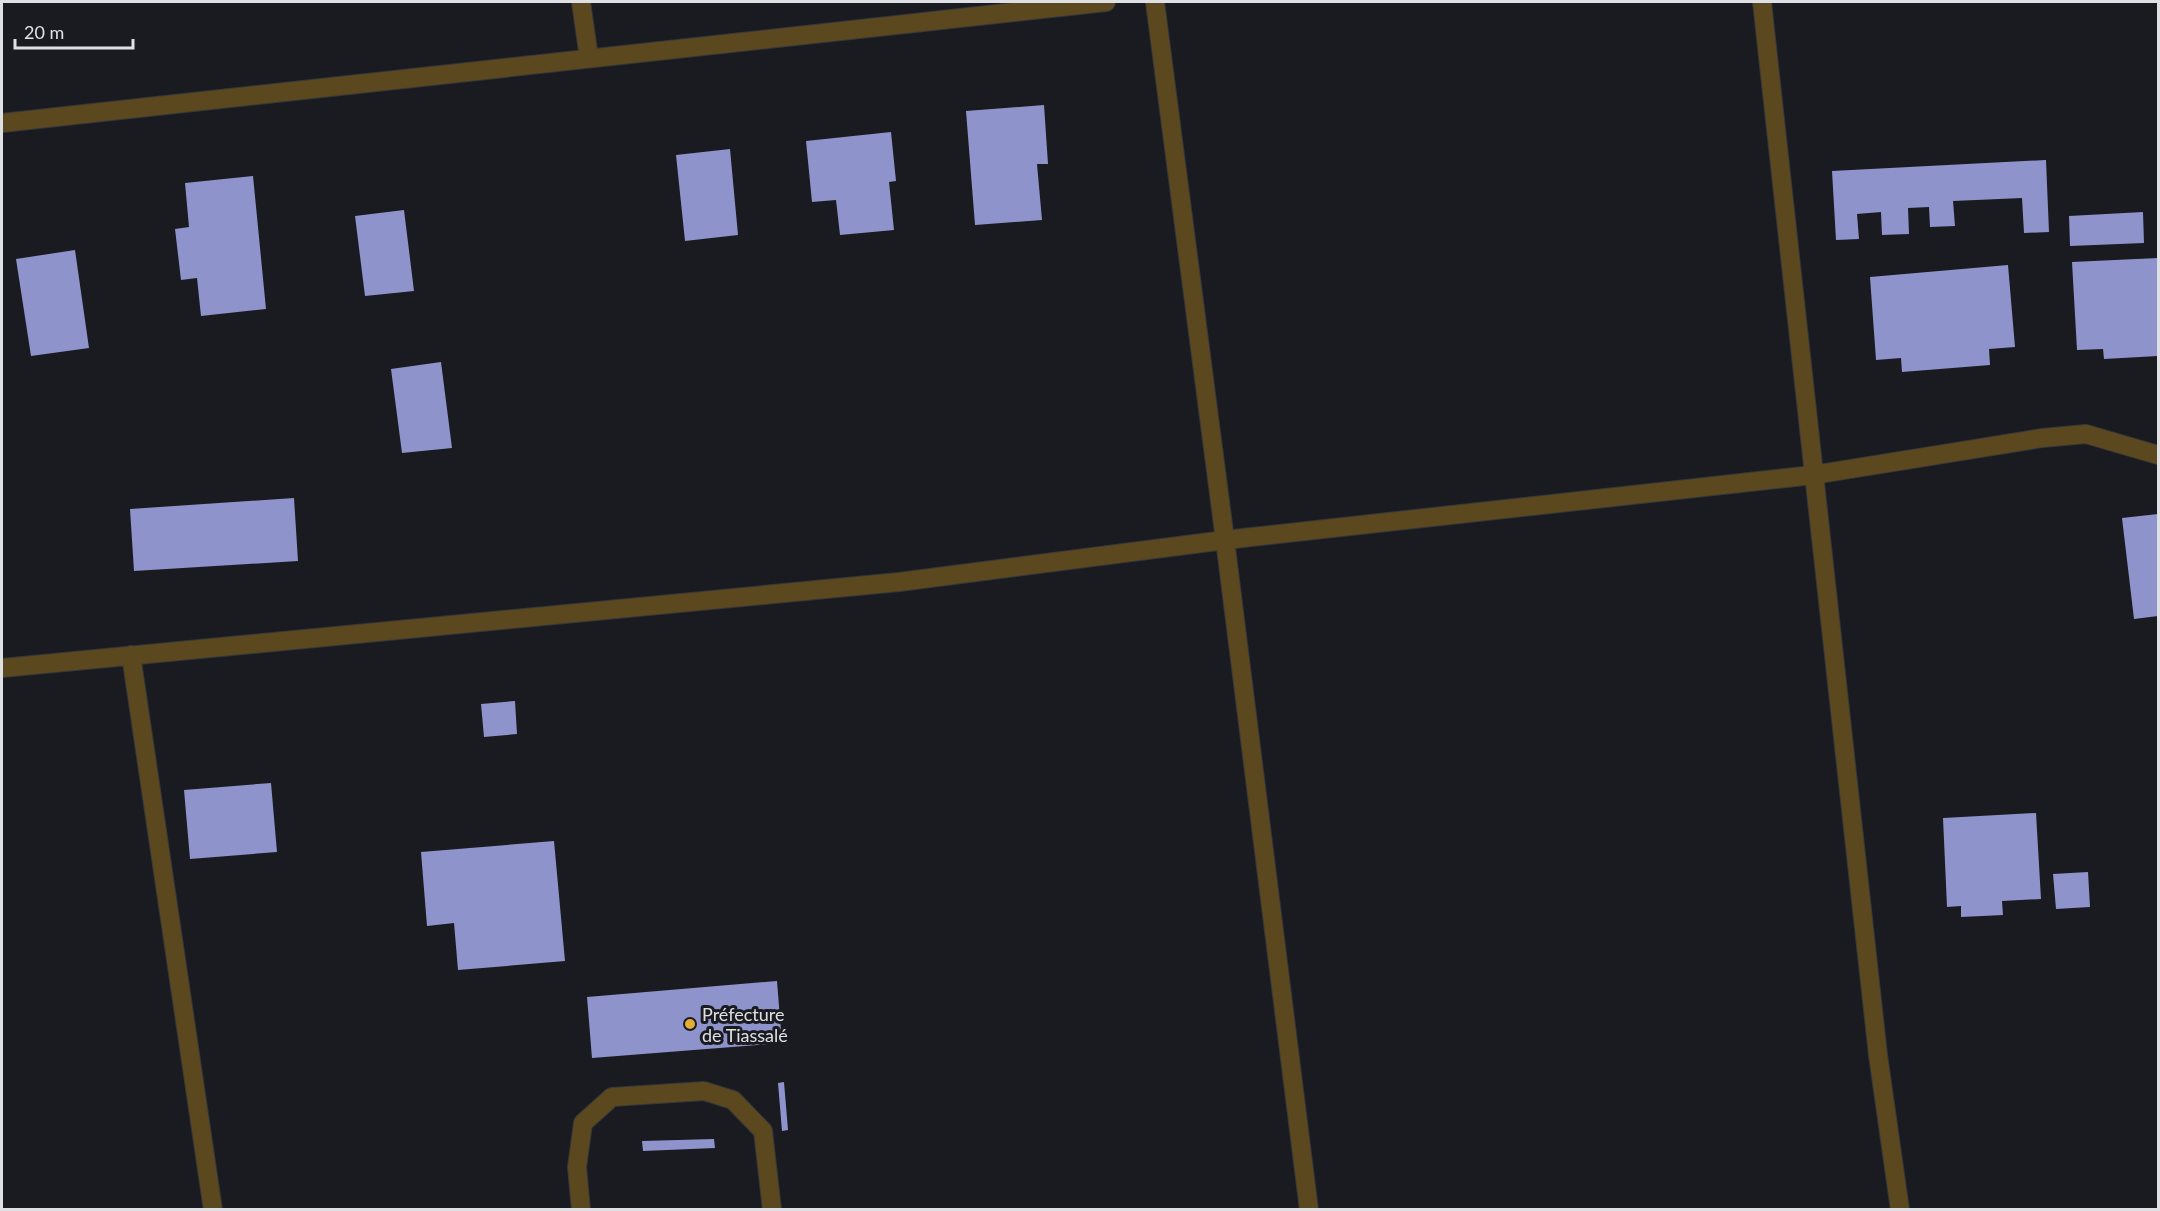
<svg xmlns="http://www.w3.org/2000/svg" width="2160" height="1211" font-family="Lato,sans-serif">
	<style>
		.building { fill: #8f93cb }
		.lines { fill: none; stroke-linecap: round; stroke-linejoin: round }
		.minor-casing { stroke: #36373b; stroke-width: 20 }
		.minor { stroke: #5c481f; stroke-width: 18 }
		.poi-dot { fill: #e3ae35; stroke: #1a1b20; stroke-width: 2 }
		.labels { text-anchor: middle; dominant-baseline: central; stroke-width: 6; stroke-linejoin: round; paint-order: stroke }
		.poi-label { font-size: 18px; fill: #dfe0e4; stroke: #1a1b20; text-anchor: start }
	</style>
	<rect width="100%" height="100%" fill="#1a1b20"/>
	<path class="building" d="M1044 105 1048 164H1037L1042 220 975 225 966 111Z
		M891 132 896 181 889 182 894 230 840 235 836 200 812 202 806 141Z
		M730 149 738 235 685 241 676 155Z
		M2046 160 2049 232 2024 233 2022 198 1953 201 1955 226 1930 227 1929 207 1908 208 1909 234 1882 235 1881 212 1857 214 1859 239 1836 240 1832 171Z
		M253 176 266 309 201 316 197 278 181 280 175 229 189 227 185 183Z
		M404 210 414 291 365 296 355 216Z
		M2143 212 2144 243 2070 246 2069 216Z
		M75 250 89 348 31 356 16 259Z
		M2158 258V356L2104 359 2103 349 2077 350 2072 262Z
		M2008 265 2015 347 1989 349 1990 365 1902 372 1901 358 1876 360 1870 277Z
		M441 362 452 448 402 453 391 369Z
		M294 498 298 561 134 571 130 509Z
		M2158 514V616L2134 619 2122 518Z
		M515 701 517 734 484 737 481 704Z
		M271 783 277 852 190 859 184 790Z
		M2036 813 2041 899 2002 901 2003 915 1961 917V906L1947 907 1943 818Z
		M554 841 565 961 458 970 454 923 427 926 421 852Z
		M2088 872 2090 907 2056 909 2053 874Z
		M777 981 782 1043 592 1058 587 997Z
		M784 1082 788 1130 782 1131 778 1083Z
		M714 1139 715 1148 643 1151 642 1141Z"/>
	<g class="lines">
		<defs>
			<path id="minor" d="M581 2 589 58
				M1155 2 1225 540 1309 1210
				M1762 2 1878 1055 1900 1210
				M2 123 1106 2
				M131 655 213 1210
				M2 668 899 582 1225 540 1813 475 2042 438 2086 434 2158 455
				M581 1210 577 1167 583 1123 612 1097 704 1091 733 1100 763 1131 772 1210"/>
		</defs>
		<use href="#minor" class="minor-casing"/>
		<use href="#minor" class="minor"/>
	</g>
	<circle class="poi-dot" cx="690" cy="1024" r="6"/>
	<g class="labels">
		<g class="poi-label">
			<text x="702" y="1014">Préfecture<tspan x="702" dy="21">de Tiassalé</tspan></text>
		</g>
	</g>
	<rect width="2160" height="1211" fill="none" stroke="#dfe0e4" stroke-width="6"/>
	<path d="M15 39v9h118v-9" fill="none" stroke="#dfe0e4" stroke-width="3"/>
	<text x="24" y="39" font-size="18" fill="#dfe0e4" stroke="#1a1b20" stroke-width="4.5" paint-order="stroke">20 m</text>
</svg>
